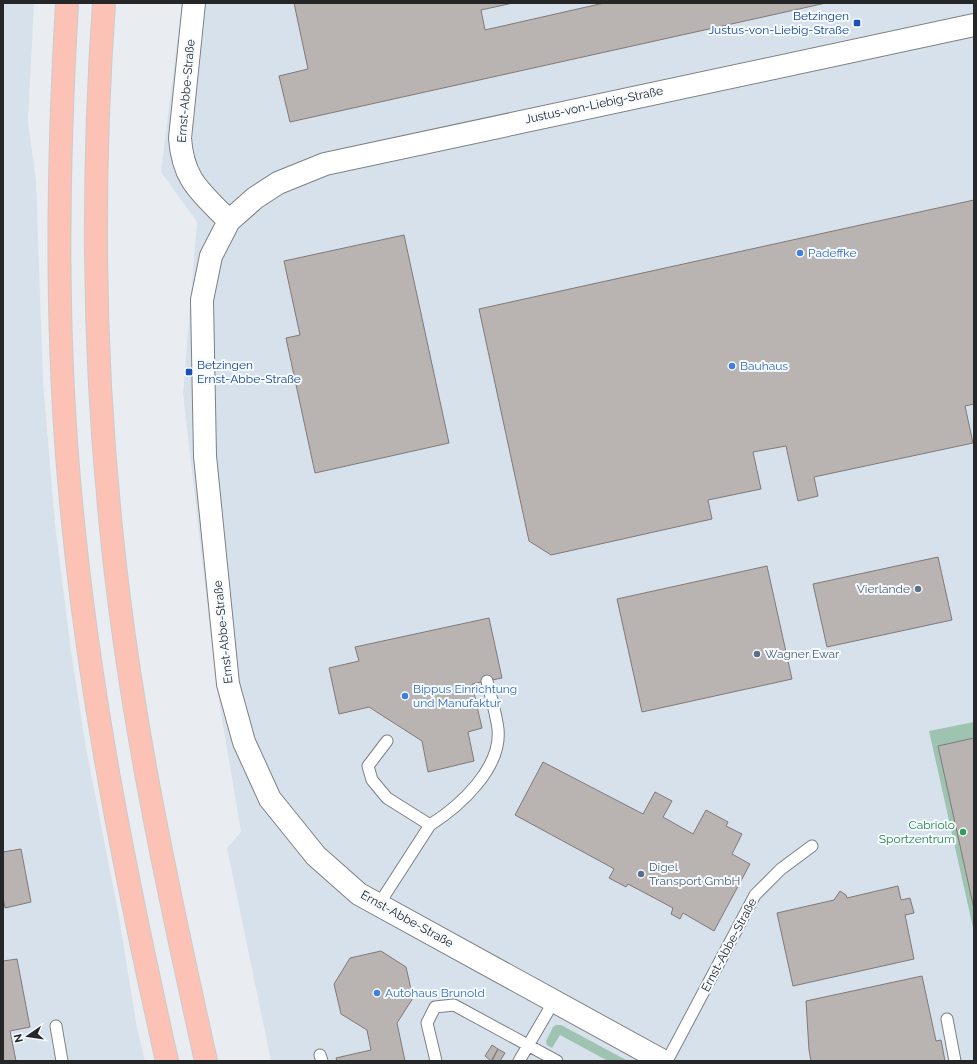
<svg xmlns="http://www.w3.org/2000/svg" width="977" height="1064" font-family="Raleway,sans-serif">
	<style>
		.built { fill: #d7e1eb }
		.green { fill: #9fc3b1 }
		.building { fill: #b9b3b1; stroke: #7f7a78 }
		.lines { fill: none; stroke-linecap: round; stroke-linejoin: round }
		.service-casing { stroke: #7d8185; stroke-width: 13 }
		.minor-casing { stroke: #7d8185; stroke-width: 24 }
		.trunk-casing { stroke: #cbcbcb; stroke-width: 24 }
		.service { stroke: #fff; stroke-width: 11 }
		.minor { stroke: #fff; stroke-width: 22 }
		.trunk { stroke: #fcc2b6; stroke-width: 22 }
		.transit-dot { fill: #1a4fb4; stroke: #f6fbff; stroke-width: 1.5 }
		.shop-dot { fill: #3f7fe0; stroke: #f6fbff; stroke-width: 1.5 }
		.service-dot { fill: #5c6f8a; stroke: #f6fbff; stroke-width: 1.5 }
		.leisure-dot { fill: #2e9e5b; stroke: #f6fbff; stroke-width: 1.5 }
		.labels { text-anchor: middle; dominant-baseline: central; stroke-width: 4; stroke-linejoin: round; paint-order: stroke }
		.transit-label { font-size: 12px; fill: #164399; stroke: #f6fbff; text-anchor: end }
		.street-label { font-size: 12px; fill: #252628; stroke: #f6fbff }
		.shop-label { font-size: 12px; fill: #366cbe; stroke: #f6fbff; text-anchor: start }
		.service-label { font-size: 12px; fill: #4e5e75; stroke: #f6fbff; text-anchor: start }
		.leisure-label { font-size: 12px; fill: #27864d; stroke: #f6fbff; text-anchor: end }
	</style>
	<rect width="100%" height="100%" fill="#e9edf2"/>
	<path class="built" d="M3 3H34L28 121 36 181 43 381 55 524 71 651 86 748 119 917 137 1028 145 1061H3Z
		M182 3H974V1061H271L227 848 241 832 217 689 183 394 197 222 161 172Z"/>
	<path class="green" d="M974 722V932L929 731Z
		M556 1025H561L628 1061H608L560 1035 552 1048 547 1045 546 1041 553 1027Z"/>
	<path class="building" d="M294 3H513L481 10 485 30 604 3H826L290 122 279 76 308 69Z
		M974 200V404L965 406 973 443 814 477 818 496 798 501 786 446 753 452 761 489 708 500 712 519 551 555 529 541 479 309Z
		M404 235 449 443 315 473 286 338 300 335 284 261Z
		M938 557 952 620 827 647 813 584Z
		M767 566 792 679 642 712 617 599Z
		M489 618 502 678 472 684 482 728 468 732 474 761 428 772 422 741 369 707 339 714 329 668 359 661 355 647Z
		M974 738V909L938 746Z
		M543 762 643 814 655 792 672 801 663 817 693 834 706 810 728 822 726 826 742 834 732 854 750 864 714 931 683 913 680 919 671 914 673 908 628 884 626 887 609 878 614 869 609 866 515 815Z
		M21 849 31 902 5 908 3 897V852Z
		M898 886 901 900 910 898 914 913 905 915 914 959 793 986 777 913 834 900 840 891 846 895 847 898Z
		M381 951 406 967 413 998 397 1023 405 1061H337L336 1058 371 1050 367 1030 341 1014 334 984 350 958Z
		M17 959 30 1027 10 1031 16 1061H3V961Z
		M922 976 936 1041 941 1040 945 1061H811L809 1050 806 1001Z
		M492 1045 498 1049 491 1061 485 1056Z
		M498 1049 505 1053 500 1061H492Z"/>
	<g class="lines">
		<defs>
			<path id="service" d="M430 825C460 806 502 768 498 729 496 713 491 697 487 681
				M379 904 430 825 387 798 372 780 368 766 387 741
				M947 1019 955 1061
				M56 1026 62 1061
				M320 1055 322 1061
				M436 1061 427 1023 435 1007 454 1005 557 1061
				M519 1061 554 1001
				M667 1061 755 895 781 869 812 846"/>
			<path id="minor" d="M194 3 180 138C183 181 201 192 229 221
				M663 1061 359 894 316 856 270 799 244 742 228 684 205 456 202 300 211 256 229 221 255 198 278 183 325 164 974 25"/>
			<path id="trunk" d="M67 3C57 176 55 349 73 522 91 704 127 883 167 1061
				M104 3C92 174 93 347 110 517 127 701 166 882 206 1061"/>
		</defs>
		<use href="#service" class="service-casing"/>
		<use href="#minor" class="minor-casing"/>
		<use href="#trunk" class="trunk-casing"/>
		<use href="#service" class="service"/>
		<use href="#minor" class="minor"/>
		<use href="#trunk" class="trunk"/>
	</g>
	<g class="transit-dot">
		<rect x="853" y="19" width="8" height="8" rx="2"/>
		<rect x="185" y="368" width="8" height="8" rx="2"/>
	</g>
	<g class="shop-dot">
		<circle cx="800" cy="253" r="4"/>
		<circle cx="732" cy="366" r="4"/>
		<circle cx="405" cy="696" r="4"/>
		<circle cx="377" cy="993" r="4"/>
	</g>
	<g class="service-dot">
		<circle cx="918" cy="589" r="4"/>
		<circle cx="757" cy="654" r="4"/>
		<circle cx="641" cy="874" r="4"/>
	</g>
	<circle class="leisure-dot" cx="963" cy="832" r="4"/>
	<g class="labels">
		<g class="transit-label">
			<text x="849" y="16">Betzingen<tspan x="849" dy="14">Justus-von-Liebig-Straße</tspan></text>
			<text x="197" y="365" text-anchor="start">Betzingen<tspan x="197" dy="14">Ernst-Abbe-Straße</tspan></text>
		</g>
		<g class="street-label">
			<text transform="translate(186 91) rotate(-85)">Ernst-Abbe-Straße</text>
			<text transform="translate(594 105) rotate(-12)">Justus-von-Liebig-Straße</text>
			<text transform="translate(223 632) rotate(-96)">Ernst-Abbe-Straße</text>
			<text transform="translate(407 919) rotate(29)">Ernst-Abbe-Straße</text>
			<text transform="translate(729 945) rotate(-62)">Ernst-Abbe-Straße</text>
		</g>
		<g class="shop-label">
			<text x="808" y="253">Padeffke</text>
			<text x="740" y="366">Bauhaus</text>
			<text x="413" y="689">Bippus Einrichtung<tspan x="413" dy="14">und Manufaktur</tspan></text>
			<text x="385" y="993">Autohaus Brunold</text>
		</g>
		<g class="service-label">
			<text x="910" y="589" text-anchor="end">Vierlande</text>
			<text x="765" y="654">Wagner Ewar</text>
			<text x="649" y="867">Digel<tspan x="649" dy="14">Transport GmbH</tspan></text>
		</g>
		<g class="leisure-label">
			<text x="955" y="825">Cabriolo<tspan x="955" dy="14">Sportzentrum</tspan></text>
		</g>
	</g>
	<rect width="977" height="1064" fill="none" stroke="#252628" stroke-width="8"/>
	<g transform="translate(28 1036) rotate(257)" stroke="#f6fbff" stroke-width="3" paint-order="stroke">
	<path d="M0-3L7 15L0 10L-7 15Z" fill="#252628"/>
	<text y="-6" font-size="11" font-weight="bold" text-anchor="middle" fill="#252628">N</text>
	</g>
</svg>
